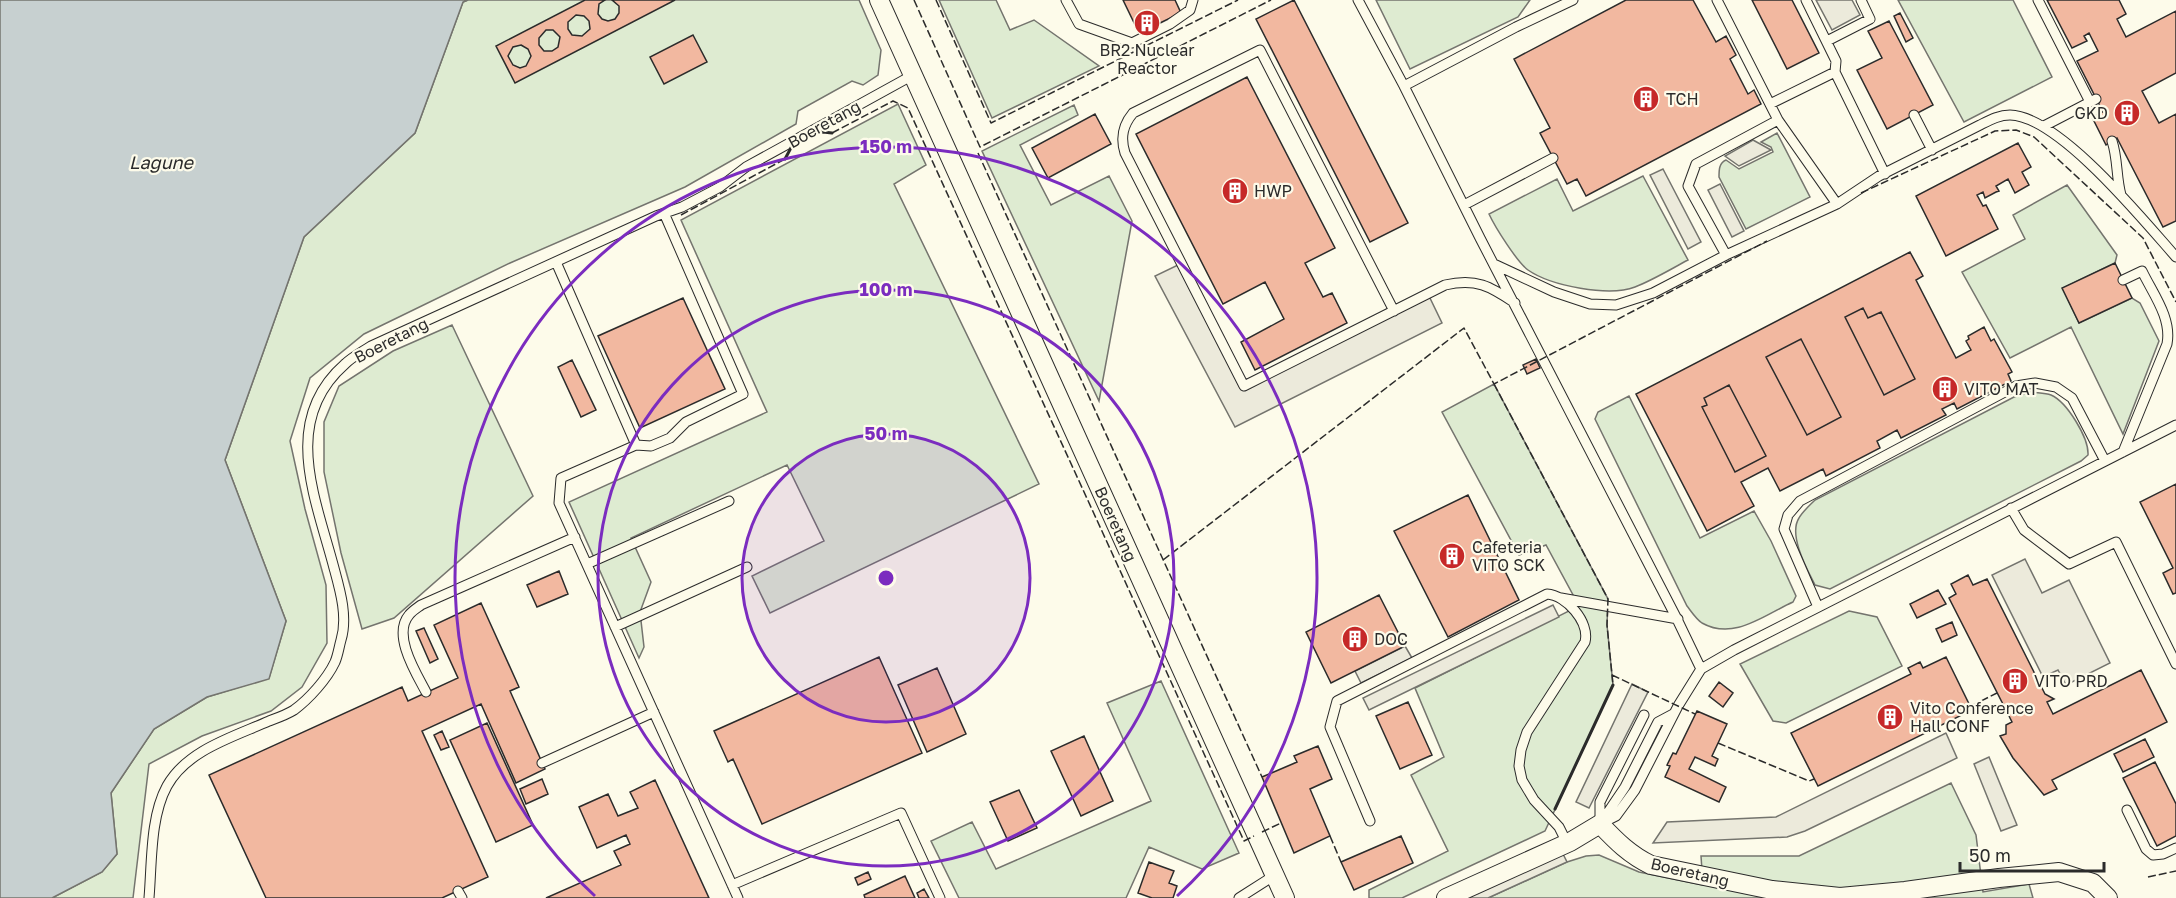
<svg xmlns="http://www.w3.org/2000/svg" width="2176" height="898" font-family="'Golos Text',sans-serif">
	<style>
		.green { fill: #deebd1; stroke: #74746e; stroke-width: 1.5 }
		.parking { fill: #eceadb; stroke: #74746e; stroke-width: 1.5 }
		.water { fill: #c7d0d0; stroke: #74746e; stroke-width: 1.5 }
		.building { fill: #f2b8a0; stroke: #2b2b2b; stroke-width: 1.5; fill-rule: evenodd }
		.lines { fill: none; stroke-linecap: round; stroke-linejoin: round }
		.lane-casing { stroke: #2b2b2b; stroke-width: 11 }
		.street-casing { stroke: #2b2b2b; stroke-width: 20 }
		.lane { stroke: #fdfbea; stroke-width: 9 }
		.street { stroke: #fdfbea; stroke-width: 18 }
		.fence { stroke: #2b2b2b; stroke-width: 1.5; stroke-dasharray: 8 3; stroke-linecap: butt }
		.wall { stroke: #2b2b2b; stroke-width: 3 }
		.ring { fill: none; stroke: #7b2cbf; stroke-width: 3 }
		.labels { text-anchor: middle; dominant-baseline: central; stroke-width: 4.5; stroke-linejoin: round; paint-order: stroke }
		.poi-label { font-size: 16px; fill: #2b2b2b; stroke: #fdfbea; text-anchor: start }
		.street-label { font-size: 16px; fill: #2b2b2b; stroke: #fdfbea }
		.water-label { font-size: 18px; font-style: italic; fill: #2b2b2b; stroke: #fdfbea }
		.centre { fill: #7b2cbf; stroke: #fdfbea; stroke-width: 3 }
		.ring-label { font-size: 18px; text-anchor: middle; font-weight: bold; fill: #7b2cbf; stroke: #fdfbea; stroke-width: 4.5; stroke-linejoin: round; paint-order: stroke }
	</style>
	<rect width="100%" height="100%" fill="#fdfbea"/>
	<path class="green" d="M468 0H859L881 50 878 75 863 85 852 81 798 111 796 124 685 187 510 263 364 334 310 378 290 441 305 509 326 585 327 643 302 687 271 711 202 736 149 764 133 898H52L102 872 117 854 111 793 154 729 207 697 269 678 286 621 225 460 304 237 415 133 463 2Z
		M939 0H996L1010 30 1034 20 1099 66 992 118Z
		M1376 0H1530L1518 17 1410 69Z
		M1898 0H2013L2052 77 1964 122Z
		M898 104 926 165 894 184 1039 484 770 613 752 576 824 541 787 465 631 538 651 582 640 612 644 647 639 658 569 502 767 412 681 220Z
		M1074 105 1078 115 1020 145 1051 205 1109 176 1132 221 1099 401 982 151Z
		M1777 133 1810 197 1746 229 1719 177C1719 170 1719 163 1726 160L1739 169 1773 152 1771 147 1761 142Z
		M1643 176 1688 260C1671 269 1653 280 1635 287 1609 297 1551 286 1528 270 1517 262 1495 227 1489 214L1557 179 1573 211Z
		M2067 185 2117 255 2115 263 2063 288 2079 323 2132 298 2140 303 2159 341 2123 434 2071 327 2010 358 1962 272 2025 239 2013 215Z
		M452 325 533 496 394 618 362 629 341 553 324 472V422L339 386 393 351Z
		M1494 384 1608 599 1607 625 1613 685 1545 831 1402 898H1369V890L1448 851 1411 775 1444 757 1415 688 1579 606 1546 545 1519 555 1442 412Z
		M2031 392C2037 393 2045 393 2051 395 2067 402 2089 438 2088 455L2081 461 1830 589 1815 585C1807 569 1788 535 1799 518 1803 511 1810 505 1815 500L2014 397Z
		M1629 396 1700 538 1754 511 1771 541 1796 596 1793 602C1764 615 1734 641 1702 623 1696 619 1691 611 1687 606L1595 419 1598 412Z
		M1849 611 1877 617 1902 666 1786 723 1773 721 1740 664Z
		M1161 681 1239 853 1202 869 1149 847 1126 898H959L931 841 972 822 996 869 1151 801 1107 703Z
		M1951 783 1976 835 1983 892 2029 884 2033 898H1488L1567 862 1586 856 1599 855 1639 872 1703 885 1701 856H1799Z"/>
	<path class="parking" d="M1816 0H1852L1860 15 1832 30Z
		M1753 140 1771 150 1739 166 1725 156Z
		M1663 169 1701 242 1688 249 1650 175Z
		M1720 184 1744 231 1732 237 1708 190Z
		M1180 264 1245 386 1428 294 1442 323 1235 427 1155 276Z
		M2025 559 2042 593 2069 580 2110 663 2066 685 2058 670 2043 677 1992 575Z
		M1553 605 1559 617 1369 710 1363 698Z
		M1405 646 1412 658 1361 683 1355 671Z
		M1632 684 1648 692 1589 808 1576 802Z
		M1946 733 1957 758 1805 831 1787 837 1653 843 1667 822 1776 817Z
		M1989 757 2017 825 2001 831 1974 764Z
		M1563 854 1567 862 1488 898H1466Z"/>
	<path class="water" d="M0 0H468L463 2 415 133 304 237 225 460 286 621 269 679 207 697 154 729 111 793 117 854 102 872 52 898H0Z"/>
	<path class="building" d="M585 0H605L599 4 598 14 602 19 608 21 615 19 619 13V6L612 0H675L515 83 496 46ZM576 15 584 16 589 21 590 29 582 36 572 35 568 29V22ZM546 30H553L560 37 558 47 552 51H544L539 45V38ZM521 45 528 49 531 56 526 66 520 68 513 65 508 56 513 47Z
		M1123 0H1175L1181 13 1139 33Z
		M1294 0 1408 223 1370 242 1256 19Z
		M1626 0H1693L1716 42 1726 36 1736 55 1730 59 1748 94 1754 90 1761 104 1586 196 1577 179 1567 184 1540 133 1550 128 1514 59Z
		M1752 0H1792L1819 53 1787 69Z
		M2047 0H2119L2126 14 2117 19 2126 37 2176 11V73L2142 91 2159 123 2176 114V221L2163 227 2117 138 2106 145 2092 117 2103 112 2077 61 2098 51 2089 33 2084 36 2087 41 2072 48Z
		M1900 13 1913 38 1906 42 1894 16Z
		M1889 21 1933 105 1887 129 1857 70 1882 58 1868 31Z
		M693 35 707 62 664 84 650 57Z
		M1247 77 1335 248 1305 263 1323 297 1332 293 1347 323 1255 370 1241 342 1284 319 1265 282 1223 304 1136 134Z
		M1095 114 1111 144 1048 178 1032 148Z
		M2018 143 2031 167 2022 172 2029 185 2015 193 2008 179 1996 186 1999 191 1996 192 1985 198 1983 192 1977 195 1983 206 1986 205 1998 229 1946 256 1916 196Z
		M1910 252 1923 276 1916 280 1956 358 1971 350 1966 341 1969 339 1968 336 1984 327 1991 341 1994 339 2012 372 2008 374 2011 381 1957 409 1954 403 1942 409 1946 415 1901 438 1897 430 1877 441 1880 448 1826 476 1823 469 1780 491 1768 468 1741 482 1754 506 1707 531 1636 394ZM1863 308 1868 318 1881 312 1915 379 1884 395 1845 317ZM1801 339 1841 417 1807 435 1766 357ZM1729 385 1766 456 1735 472 1702 407 1707 405 1704 398Z
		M2115 263 2132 298 2079 323 2062 288Z
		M683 298 725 389 640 428 598 336Z
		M1863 308 1868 318 1881 312 1915 379 1884 395 1845 317Z
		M1801 339 1841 417 1807 435 1766 357Z
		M1536 359 1540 368 1527 374 1523 365Z
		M572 360 596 410 581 417 558 367Z
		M1729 385 1766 456 1735 472 1702 407 1707 405 1704 398Z
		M2176 484V593L2173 594 2163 573 2173 568 2140 502Z
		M1468 495 1519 600 1448 637 1394 531Z
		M559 571 568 594 537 607 527 585Z
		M1968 575 1973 585 1987 579 2045 694 2054 699 2047 702 2053 714 2141 670 2167 722 2052 780 2057 789 2044 795 2013 758 2000 736 2006 734V725L2012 722 1949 598 1956 594 1951 584Z
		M1938 590 1946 604 1917 618 1910 604Z
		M1379 595 1405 646 1331 683 1306 632Z
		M481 603 519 687 510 691 545 769 516 783 481 704 422 731 488 877 442 898H266L209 775 402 687 408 701 458 678 434 625Z
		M1952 622 1957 635 1942 642 1936 629Z
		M424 628 438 659 430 663 416 631Z
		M879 657 922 753 762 824 733 759 728 762 714 731Z
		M1946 657 1972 710 1818 786 1791 733 1911 674 1908 668 1920 662 1923 668Z
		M937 668 966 734 927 752 898 685Z
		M1719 682 1733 693 1723 707 1709 696Z
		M1408 702 1432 755 1400 769 1376 716Z
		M1697 711 1727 724 1712 756 1718 759 1715 766 1695 757 1689 769 1726 787 1719 802 1665 777 1670 766 1667 765 1673 753 1676 754Z
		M487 723 533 825 496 842 450 740Z
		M442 731 449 747 441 750 434 735Z
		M1084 736 1113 801 1081 816 1051 751Z
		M2145 739 2154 757 2123 772 2114 754Z
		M1318 746 1332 779 1310 789 1330 836 1294 853 1262 777 1297 762 1294 756Z
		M2155 762 2176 804V836L2157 846 2123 778Z
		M542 779 548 794 526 804 520 789Z
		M655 780 709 898H546L621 865 614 851 630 844 626 835 597 848 579 807 608 794 618 816 638 808 630 792Z
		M1019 790 1037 828 1008 841 990 802Z
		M1401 836 1413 863 1354 890 1341 862Z
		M1149 862 1174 871 1169 883 1177 886 1173 898H1152L1138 893Z
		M868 872 871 879 858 885 855 878Z
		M905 876 915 898H865L864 895Z
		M924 889 929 898H919L917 893Z"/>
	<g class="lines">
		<defs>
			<path id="lane" d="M1066 0 1079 24 1132 43 1170 24 1190 10 1193 0
				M1358 0 1404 86 1480 238 1676 617 1701 669
				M1717 0 1778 120 1837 204
				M2038 0 2090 102
				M1827 41 1870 19 1861 0
				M1835 72 1885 174
				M1404 86 1516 27 1573 0
				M1770 104 1835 72 1836 61 1806 0
				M1914 115 1932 150
				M2044 126 2096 99
				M2112 141C2118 159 2116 177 2121 195
				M1464 205 1553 158
				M664 213 743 394 686 422 670 438 651 446 636 445 561 478 559 503 738 898
				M1726 255 1688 186 1696 164 1778 120
				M556 262 636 445
				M1494 264 1554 292 1590 304 1616 305 1653 293 1726 255 1837 204 1879 176 1980 125C1990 120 1999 115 2010 115 2059 116 2144 221 2176 257
				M2123 280 2142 271C2153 294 2172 318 2167 344L2123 452
				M1394 311 1260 50 1133 113C1123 125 1120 137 1125 153L1244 386 1445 285C1476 278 1490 286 1515 303
				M2011 508 2024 530 2069 564 2116 542 2176 664
				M587 564 729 501
				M1561 598 1678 619
				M1818 607 1784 529 1788 515 1800 501 2016 386 2035 383 2056 387 2072 398 2105 461
				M615 627 747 567
				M426 692C416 673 392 635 409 615 412 611 417 608 421 605L575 537
				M1673 714 1658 722 1625 787 1600 824 1616 816 1635 790 1678 706 1701 669 1734 650 2176 425
				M542 763 654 712
				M2127 810 2146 849 2153 855 2163 854 2176 848
				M1370 821 1330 727 1337 701 1547 594C1566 595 1590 622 1585 642L1527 732 1521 750 1519 766 1522 780 1534 800 1559 827 1567 843
				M1600 824V802L1644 715
				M732 885 901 813 940 898
				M458 891 462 898
				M149 898C152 863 150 817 167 786 187 750 233 737 269 721 277 718 286 715 294 710 309 699 327 679 335 662 338 655 339 647 341 640 348 617 340 590 334 568 316 499 280 421 345 364 352 357 362 352 371 346L656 216 682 207 720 187 746 167 913 75
				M1239 898 1275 875"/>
			<path id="street" d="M879 0 1285 898
				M1446 898 1570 842 1600 824C1616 841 1630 855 1651 865L1772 890 1840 897 1905 891 1999 878 2059 872 2093 883 2108 898"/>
		</defs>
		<use href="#lane" class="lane-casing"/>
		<use href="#street" class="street-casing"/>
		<use href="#lane" class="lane"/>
		<use href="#street" class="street"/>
		<path class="fence" d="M914 0 980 147 1271 0
			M936 0 991 123 1238 0
			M832 133 893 101 908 108 1244 841 1254 836
			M978 153 1262 777
			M1861 193 1995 131 2016 130 2034 137 2143 238 2176 302
			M681 215 785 159
			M1494 384 1608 599 1607 625 1613 685
			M1163 560 1464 328 1494 384 1767 241
			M1612 675 1695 714
			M1971 706 1997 693
			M1718 743 1809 781 1814 779
			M1262 832 1281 823
			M1330 836 1341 862
			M2148 877 2176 871"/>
		<path class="wall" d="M812 134 823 132 832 133
			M785 159 793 144
			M1555 809 1613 685"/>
	</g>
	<circle cx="886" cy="578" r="144" fill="#7b2cbf" fill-opacity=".12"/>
	<g class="ring">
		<circle cx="886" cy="578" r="144"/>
		<circle cx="886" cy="578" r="288"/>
		<path d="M595 896A431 431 0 1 1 1177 896"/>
	</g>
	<defs>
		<symbol id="building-disc" viewBox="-11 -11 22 22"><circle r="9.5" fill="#c62828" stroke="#fdfbea"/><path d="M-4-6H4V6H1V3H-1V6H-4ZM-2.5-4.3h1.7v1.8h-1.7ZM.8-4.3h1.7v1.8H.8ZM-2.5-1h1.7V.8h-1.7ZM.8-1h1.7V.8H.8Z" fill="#fff"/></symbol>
	</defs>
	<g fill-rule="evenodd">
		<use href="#building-disc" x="1132" y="8" width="30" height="30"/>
		<use href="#building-disc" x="1631" y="84" width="30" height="30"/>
		<use href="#building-disc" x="2112" y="98" width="30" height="30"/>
		<use href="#building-disc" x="1220" y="176" width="30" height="30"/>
		<use href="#building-disc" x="1930" y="374" width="30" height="30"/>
		<use href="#building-disc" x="1437" y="541" width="30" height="30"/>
		<use href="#building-disc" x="1340" y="624" width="30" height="30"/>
		<use href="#building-disc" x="2000" y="666" width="30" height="30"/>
		<use href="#building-disc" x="1875" y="702" width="30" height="30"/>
	</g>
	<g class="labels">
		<g class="poi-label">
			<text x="1147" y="50" text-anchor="middle">BR2 Nuclear<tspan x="1147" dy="18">Reactor</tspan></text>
			<text x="1666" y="99">TCH</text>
			<text x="2108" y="113" text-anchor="end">GKD</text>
			<text x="1254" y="191">HWP</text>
			<text x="1964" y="389">VITO MAT</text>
			<text x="1472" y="547">Cafeteria<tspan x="1472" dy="18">VITO SCK</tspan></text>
			<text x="1374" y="639">DOC</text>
			<text x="2034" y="681">VITO PRD</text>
			<text x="1910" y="708">Vito Conference<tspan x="1910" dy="18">Hall CONF</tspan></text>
		</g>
		<g class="street-label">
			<text transform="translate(824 124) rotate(-29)">Boeretang</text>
			<text transform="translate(391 340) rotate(-27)">Boeretang</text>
			<text transform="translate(1116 524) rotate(66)">Boeretang</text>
			<text transform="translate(1690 872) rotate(13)">Boeretang</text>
		</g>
		<g class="water-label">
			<text x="161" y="162">Lagune</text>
		</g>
	</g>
	<circle cx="886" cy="578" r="9" class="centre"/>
	<g class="ring-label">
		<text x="886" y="153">150 m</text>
		<text x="886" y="296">100 m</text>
		<text x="886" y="440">50 m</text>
	</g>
	<path d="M1960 862v9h144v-9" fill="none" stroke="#2b2b2b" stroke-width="3"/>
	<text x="1969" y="862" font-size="18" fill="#2b2b2b" stroke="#fdfbea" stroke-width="4.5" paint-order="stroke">50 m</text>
</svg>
